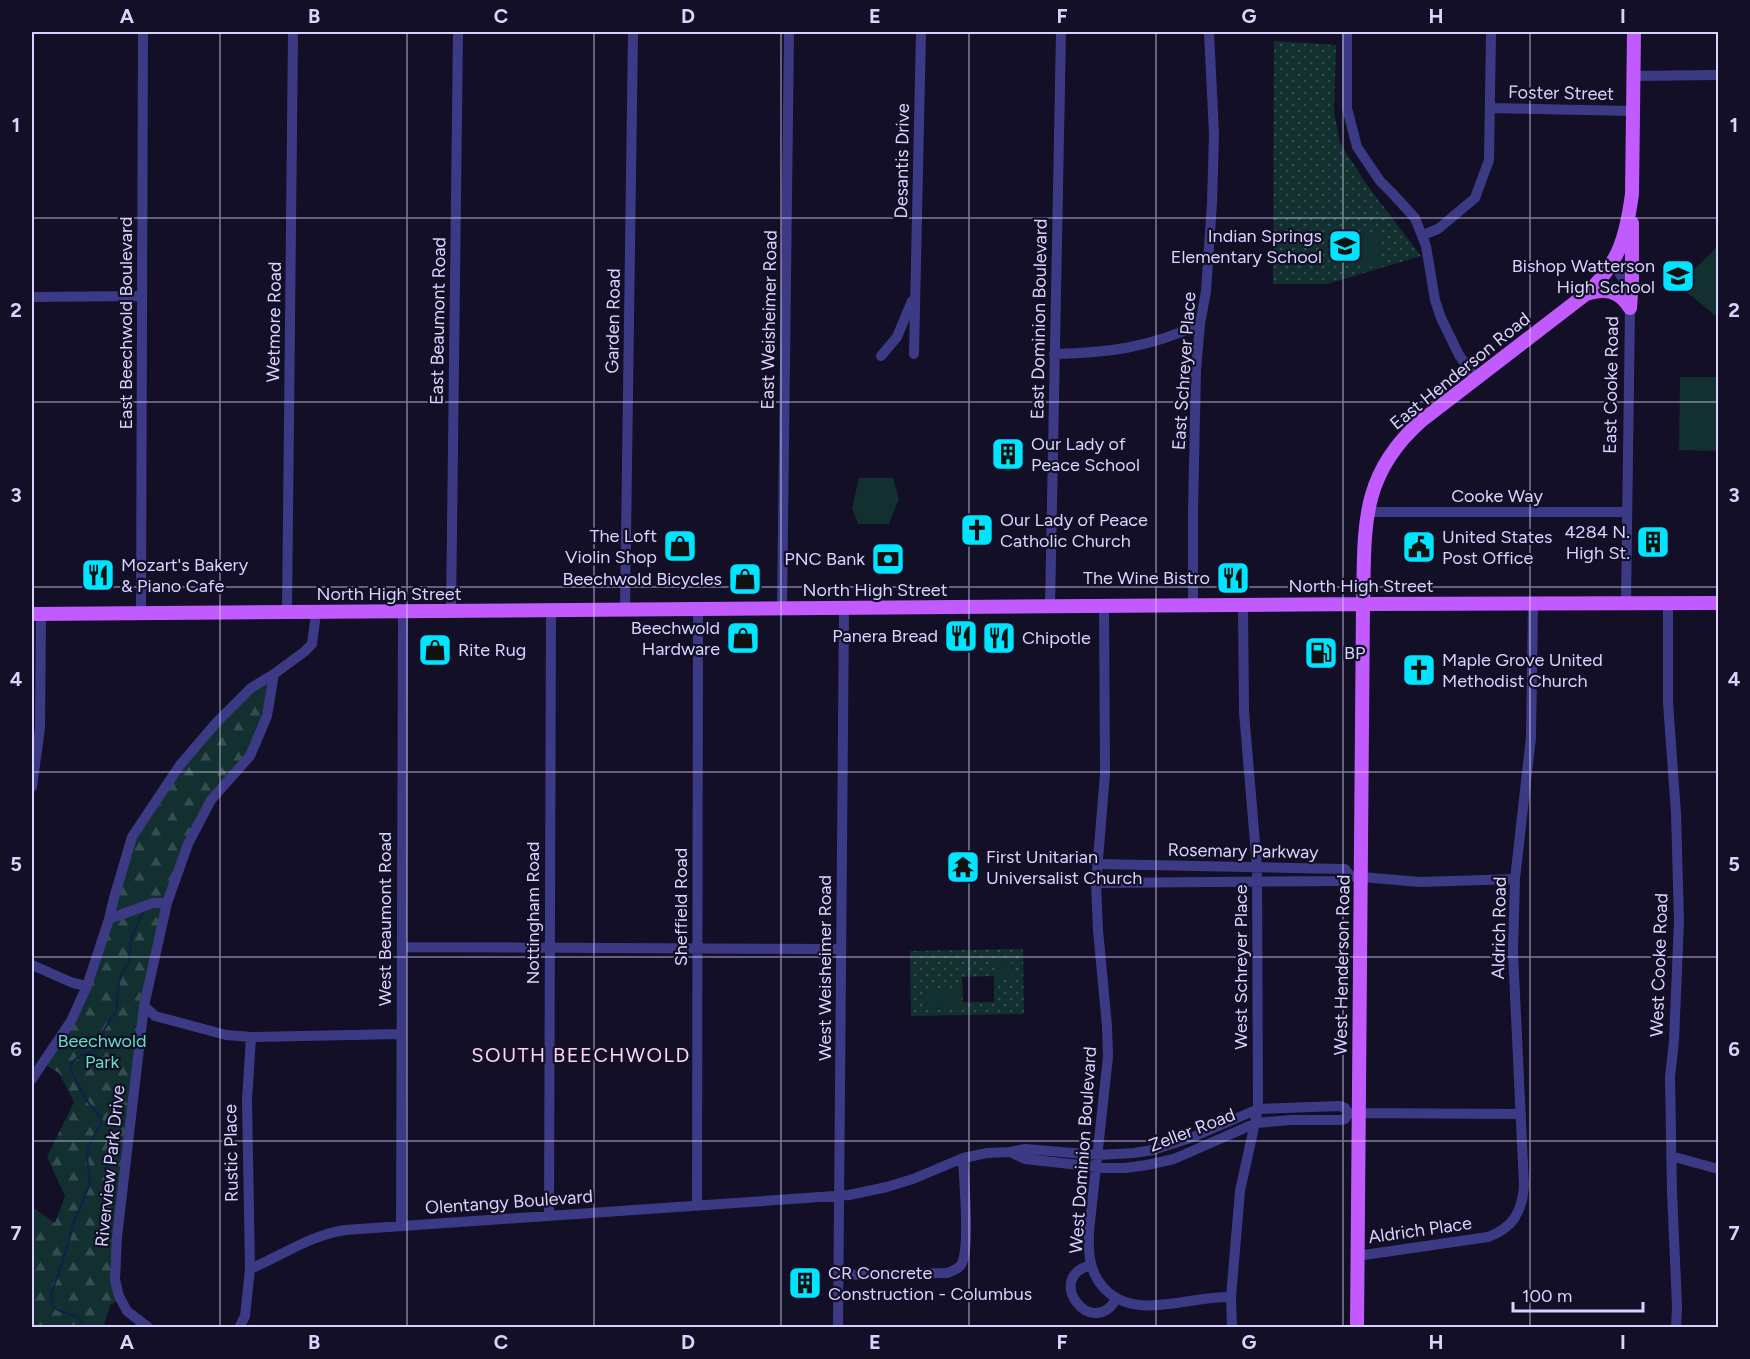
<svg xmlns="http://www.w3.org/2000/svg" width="1750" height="1359" font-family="Figtree,sans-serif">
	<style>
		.grass { fill: url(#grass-dots); fill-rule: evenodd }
		.forest { fill: url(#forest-firs) }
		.garden { fill: #12302f }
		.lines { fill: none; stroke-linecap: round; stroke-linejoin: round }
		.stream { stroke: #0c2248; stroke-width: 2 }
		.minor { stroke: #3d3a85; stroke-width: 10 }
		.major { stroke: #c25bff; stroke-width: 14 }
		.grid { fill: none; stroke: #d9d4ff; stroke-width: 1.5; stroke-opacity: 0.55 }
		.labels { text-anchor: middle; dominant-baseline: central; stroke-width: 4.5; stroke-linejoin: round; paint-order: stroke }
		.street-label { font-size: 18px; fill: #d9d4ff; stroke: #130f26 }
		.poi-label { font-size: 18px; fill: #d9d4ff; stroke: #130f26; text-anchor: start }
		.park-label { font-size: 18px; fill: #5fe0c0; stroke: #130f26 }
		.neighbourhood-label { font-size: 20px; letter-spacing: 1.5px; fill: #ffd6f0; stroke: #130f26 }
		.neatline { fill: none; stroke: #d9d4ff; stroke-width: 2 }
		.grid-label { font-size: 20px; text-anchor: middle; font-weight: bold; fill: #d9d4ff }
	</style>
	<defs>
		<pattern id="grass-dots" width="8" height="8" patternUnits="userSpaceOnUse" patternTransform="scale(1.5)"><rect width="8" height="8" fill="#12302f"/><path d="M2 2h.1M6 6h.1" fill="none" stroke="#344d4e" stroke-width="1.8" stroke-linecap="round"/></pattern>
		<pattern id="forest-firs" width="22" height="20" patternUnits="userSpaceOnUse" patternTransform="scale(1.5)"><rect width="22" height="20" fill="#12302f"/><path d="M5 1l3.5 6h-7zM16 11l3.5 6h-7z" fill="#344d4e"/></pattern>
	</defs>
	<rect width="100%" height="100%" fill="#130f26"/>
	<path class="grass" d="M1274 41 1336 45 1334 112 1340 143 1367 185 1421 256 1327 284H1273Z
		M1023 949 1024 1014 911 1016 910 951ZM994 976V1002H963L962 977Z"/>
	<path class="forest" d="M274 674 250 756 211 800 188 844 151 970 117 1237 121 1300 111 1304 103 1327H32V1207L55 1223 65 1196 47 1157 74 1102 59 1073 42 1063 71 1021 132 837 216 723Z"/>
	<path class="garden" d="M1363 231 1379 235 1381 259 1374 267 1350 264 1344 251 1346 237 1350 234Z
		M1718 246V318L1684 290 1683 280Z
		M1680 377H1718V451L1679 450Z
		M859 478H893L899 499 889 524H858L852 508Z
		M1011 961 1012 978 998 979V962Z
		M923 989H958V1006L924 1007Z"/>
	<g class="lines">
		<path class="stream" d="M81 1328 82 1323 78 1317 58 1310 52 1305 51 1293 59 1273 77 1214 90 1184 87 1156 88 1147 102 1122 101 1117 90 1105 82 1092 71 1071V1066L72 1062 78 1057 98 1049 101 1043 104 1030 116 1011 119 982 123 970 129 963 131 939 144 909"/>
		<path class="minor" d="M1347 32V108L1357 147 1380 181 1392 193 1415 218 1426 246 1435 300 1441 318 1459 355 1476 379
			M1633 76 1718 75
			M1490 108 1633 111
			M1423 235 1438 229 1475 198 1489 160 1491 32
			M1613 263 1627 285 1630 308 1626 603
			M32 297 142 296
			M914 354 921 32
			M1054 354C1109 353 1151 347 1200 324
			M881 356 897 337 912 301
			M1368 512H1627
			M1668 603V703L1676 813 1679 921 1674 1041 1670 1077 1672 1192 1677 1306 1676 1328
			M1104 606 1105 774 1096 883 1098 930 1107 1026 1108 1057 1089 1231C1088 1252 1089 1271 1103 1287 1134 1323 1191 1295 1231 1297
			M1193 606V511L1196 370 1200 324 1206 291 1212 203 1214 134 1209 32
			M1050 607 1061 32
			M782 609 789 32
			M625 610 633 32
			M451 612 458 32
			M287 613 293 32
			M141 614 143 32
			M32 787 40 728 41 615
			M1097 864 1345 869 1350 876 1420 882 1515 879
			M1096 883 1346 881 1350 876
			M109 919 153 903H167
			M402 947 841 949
			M32 965 73 983 87 986
			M144 1006 155 1016 226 1035 251 1037 401 1034
			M32 1079 71 1021 87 986 109 919 114 898 132 837 180 765 216 723 251 688 274 674 304 652 312 644 316 613
			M1010 1152 1025 1159 1106 1168H1125L1147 1165 1174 1159 1256 1123 1291 1120H1340L1345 1119 1348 1113
			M1671 1156 1718 1169
			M697 1204 698 610
			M549 1216 551 611
			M401 1226 403 612
			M1357 1256 1488 1237C1513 1228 1522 1212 1524 1186L1513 952 1515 879 1531 737 1533 604
			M1091 1265C1043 1277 1092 1341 1116 1299
			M250 1269C281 1256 311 1235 345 1230L849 1195 887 1187 913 1179 963 1158 987 1153 1010 1152 1025 1149 1098 1155 1134 1153 1153 1150 1193 1137 1258 1109 1340 1106 1345 1108 1348 1113 1521 1114
			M839 1275 947 1273C953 1271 959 1269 962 1263 970 1245 964 1181 963 1158
			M149 1328 127 1311 119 1296 115 1280 117 1237 144 1006 167 903 188 844 211 800 250 756 267 716 274 674
			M239 1328 245 1316 250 1269 247 1100 251 1037
			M838 1328 844 608
			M1232 1328 1231 1297 1240 1191 1258 1109 1257 867 1244 712 1243 605"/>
		<path class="major" d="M1586 294C1605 288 1619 290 1630 308
			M1630 308 1632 278V223
			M32 614 1363 604 1718 603
			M1357 1328 1363 604C1365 528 1359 476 1421 421L1586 294C1619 263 1626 238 1632 194L1634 32"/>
	</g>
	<path class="grid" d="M220 32V1328M407 32V1328M594 32V1328M781 32V1328M969 32V1328M1156 32V1328M1343 32V1328M1530 32V1328M32 218H1718M32 402H1718M32 587H1718M32 772H1718M32 957H1718M32 1141H1718"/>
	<defs>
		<symbol id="school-square" viewBox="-11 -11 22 22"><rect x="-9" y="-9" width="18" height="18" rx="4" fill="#00e5ff" stroke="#130f26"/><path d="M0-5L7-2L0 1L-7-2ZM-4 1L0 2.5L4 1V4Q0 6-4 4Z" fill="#111"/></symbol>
		<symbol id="building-square" viewBox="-11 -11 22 22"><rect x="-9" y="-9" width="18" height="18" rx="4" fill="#00e5ff" stroke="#130f26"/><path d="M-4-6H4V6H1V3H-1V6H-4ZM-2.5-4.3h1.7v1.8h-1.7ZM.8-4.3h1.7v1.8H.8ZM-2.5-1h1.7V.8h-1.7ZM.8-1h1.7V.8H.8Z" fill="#111"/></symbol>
		<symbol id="church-square" viewBox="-11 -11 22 22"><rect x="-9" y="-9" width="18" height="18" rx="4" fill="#00e5ff" stroke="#130f26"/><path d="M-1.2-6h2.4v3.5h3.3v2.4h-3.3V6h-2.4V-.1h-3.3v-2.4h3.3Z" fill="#111"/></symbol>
		<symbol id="shop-square" viewBox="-11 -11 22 22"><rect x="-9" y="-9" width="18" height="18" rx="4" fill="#00e5ff" stroke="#130f26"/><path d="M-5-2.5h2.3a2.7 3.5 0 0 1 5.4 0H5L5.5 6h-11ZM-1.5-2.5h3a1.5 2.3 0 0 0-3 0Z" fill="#111"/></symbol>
		<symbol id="civic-square" viewBox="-11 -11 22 22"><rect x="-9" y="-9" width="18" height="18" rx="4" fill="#00e5ff" stroke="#130f26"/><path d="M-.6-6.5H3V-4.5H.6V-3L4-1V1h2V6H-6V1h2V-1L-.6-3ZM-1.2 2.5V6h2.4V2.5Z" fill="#111"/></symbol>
		<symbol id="bank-square" viewBox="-11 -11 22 22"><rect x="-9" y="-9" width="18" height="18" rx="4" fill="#00e5ff" stroke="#130f26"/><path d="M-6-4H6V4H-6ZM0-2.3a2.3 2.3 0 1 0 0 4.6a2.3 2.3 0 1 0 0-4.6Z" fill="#111"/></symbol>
		<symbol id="restaurant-square" viewBox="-11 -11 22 22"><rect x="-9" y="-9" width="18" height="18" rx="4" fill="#00e5ff" stroke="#130f26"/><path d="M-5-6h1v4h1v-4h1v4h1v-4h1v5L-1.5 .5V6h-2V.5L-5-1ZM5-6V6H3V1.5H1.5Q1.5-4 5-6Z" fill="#111"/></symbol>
		<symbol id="fuel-square" viewBox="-11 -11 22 22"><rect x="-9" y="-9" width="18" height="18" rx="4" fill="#00e5ff" stroke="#130f26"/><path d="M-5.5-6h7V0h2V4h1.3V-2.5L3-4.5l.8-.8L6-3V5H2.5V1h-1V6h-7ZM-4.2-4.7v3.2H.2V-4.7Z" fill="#111"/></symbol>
		<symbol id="temple-square" viewBox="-11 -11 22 22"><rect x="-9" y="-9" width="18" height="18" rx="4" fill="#00e5ff" stroke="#130f26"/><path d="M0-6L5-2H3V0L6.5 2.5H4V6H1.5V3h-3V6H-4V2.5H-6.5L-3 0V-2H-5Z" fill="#111"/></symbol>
	</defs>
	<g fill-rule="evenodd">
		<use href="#school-square" x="1326" y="227" width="38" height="38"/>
		<use href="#school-square" x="1659" y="257" width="38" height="38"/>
		<use href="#building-square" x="989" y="435" width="38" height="38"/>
		<use href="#church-square" x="958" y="511" width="38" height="38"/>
		<use href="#building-square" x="1634" y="523" width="38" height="38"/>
		<use href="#shop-square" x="661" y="527" width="38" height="38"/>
		<use href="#civic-square" x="1400" y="528" width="38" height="38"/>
		<use href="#bank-square" x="869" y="540" width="38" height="38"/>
		<use href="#restaurant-square" x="79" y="556" width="38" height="38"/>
		<use href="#restaurant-square" x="1214" y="559" width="38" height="38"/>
		<use href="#shop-square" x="726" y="560" width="38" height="38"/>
		<use href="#restaurant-square" x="942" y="617" width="38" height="38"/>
		<use href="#shop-square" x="724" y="619" width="38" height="38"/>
		<use href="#restaurant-square" x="980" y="619" width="38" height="38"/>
		<use href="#shop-square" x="416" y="631" width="38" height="38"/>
		<use href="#fuel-square" x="1302" y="634" width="38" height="38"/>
		<use href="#church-square" x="1400" y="651" width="38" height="38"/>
		<use href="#temple-square" x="944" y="848" width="38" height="38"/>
		<use href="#building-square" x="786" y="1264" width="38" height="38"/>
	</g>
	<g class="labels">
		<g class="street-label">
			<text transform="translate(1561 93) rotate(1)">Foster Street</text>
			<text transform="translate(902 161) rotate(-89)">Desantis Drive</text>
			<text transform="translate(1039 319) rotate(-89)">East Dominion Boulevard</text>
			<text transform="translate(769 320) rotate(-89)">East Weisheimer Road</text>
			<text transform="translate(438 321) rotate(-89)">East Beaumont Road</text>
			<text transform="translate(613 321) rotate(-89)">Garden Road</text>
			<text transform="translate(274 322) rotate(-89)">Wetmore Road</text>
			<text transform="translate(126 323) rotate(-90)">East Beechwold Boulevard</text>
			<text transform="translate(1184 371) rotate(-86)">East Schreyer Place</text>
			<text transform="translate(1460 371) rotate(-39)">East Henderson Road</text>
			<text transform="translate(1611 385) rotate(-89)">East Cooke Road</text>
			<text x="1497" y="496">Cooke Way</text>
			<text x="1361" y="586">North High Street</text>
			<text x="875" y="590">North High Street</text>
			<text x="389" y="594">North High Street</text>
			<text transform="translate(1243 851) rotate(1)">Rosemary Parkway</text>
			<text transform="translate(681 907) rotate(-90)">Sheffield Road</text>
			<text transform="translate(533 913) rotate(-90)">Nottingham Road</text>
			<text transform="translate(385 919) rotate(-90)">West Beaumont Road</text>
			<text transform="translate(1499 928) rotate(-89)">Aldrich Road</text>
			<text transform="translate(1342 965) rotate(-89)">West Henderson Road</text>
			<text transform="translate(1659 965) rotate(-88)">West Cooke Road</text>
			<text transform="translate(1241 967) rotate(-90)">West Schreyer Place</text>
			<text transform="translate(825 968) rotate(-90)">West Weisheimer Road</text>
			<text transform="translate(1192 1130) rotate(-21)">Zeller Road</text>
			<text transform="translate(1083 1150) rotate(-86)">West Dominion Boulevard</text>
			<text transform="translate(231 1153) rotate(-91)">Rustic Place</text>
			<text transform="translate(110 1166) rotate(-84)">Riverview Park Drive</text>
			<text transform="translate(509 1202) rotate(-4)">Olentangy Boulevard</text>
			<text transform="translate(1420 1230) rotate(-8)">Aldrich Place</text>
		</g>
		<g class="poi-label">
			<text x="1322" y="236" text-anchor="end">Indian Springs<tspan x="1322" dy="21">Elementary School</tspan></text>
			<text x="1655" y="266" text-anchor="end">Bishop Watterson<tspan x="1655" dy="21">High School</tspan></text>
			<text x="1031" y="444">Our Lady of<tspan x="1031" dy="21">Peace School</tspan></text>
			<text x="1000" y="520">Our Lady of Peace<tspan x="1000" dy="21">Catholic Church</tspan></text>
			<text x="1630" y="532" text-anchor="end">4284 N.<tspan x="1630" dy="21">High St.</tspan></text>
			<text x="657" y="536" text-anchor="end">The Loft<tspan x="657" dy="21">Violin Shop</tspan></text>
			<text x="1442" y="537">United States<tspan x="1442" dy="21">Post Office</tspan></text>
			<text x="865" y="559" text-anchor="end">PNC Bank</text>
			<text x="121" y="565">Mozart's Bakery<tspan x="121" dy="21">&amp; Piano Cafe</tspan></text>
			<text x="1210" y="578" text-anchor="end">The Wine Bistro</text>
			<text x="722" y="579" text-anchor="end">Beechwold Bicycles</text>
			<text x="720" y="628" text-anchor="end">Beechwold<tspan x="720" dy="21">Hardware</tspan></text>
			<text x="938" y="636" text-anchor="end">Panera Bread</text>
			<text x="1022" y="638">Chipotle</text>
			<text x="458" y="650">Rite Rug</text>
			<text x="1344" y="653">BP</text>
			<text x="1442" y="660">Maple Grove United<tspan x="1442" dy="21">Methodist Church</tspan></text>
			<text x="986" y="857">First Unitarian<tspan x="986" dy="21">Universalist Church</tspan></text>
			<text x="828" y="1273">CR Concrete<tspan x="828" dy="21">Construction - Columbus</tspan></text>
		</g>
		<g class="park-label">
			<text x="102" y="1041">Beechwold<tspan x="102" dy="21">Park</tspan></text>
		</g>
		<g class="neighbourhood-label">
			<text x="581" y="1055">SOUTH BEECHWOLD</text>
		</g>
	</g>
	<rect width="1750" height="1359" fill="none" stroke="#130f26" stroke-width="66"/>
	<path d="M1513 1302v9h130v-9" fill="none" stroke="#d9d4ff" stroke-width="3"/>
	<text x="1522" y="1302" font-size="18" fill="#d9d4ff" stroke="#130f26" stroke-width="4.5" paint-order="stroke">100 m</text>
	<rect x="33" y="33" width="1684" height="1293" class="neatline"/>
	<g class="grid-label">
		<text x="127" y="23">A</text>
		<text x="314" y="23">B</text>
		<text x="501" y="23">C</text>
		<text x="688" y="23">D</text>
		<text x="875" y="23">E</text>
		<text x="1062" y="23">F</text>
		<text x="1249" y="23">G</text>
		<text x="1436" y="23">H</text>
		<text x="1623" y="23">I</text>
		<text x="16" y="132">1</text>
		<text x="1734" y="132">1</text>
		<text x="16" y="317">2</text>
		<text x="1734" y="317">2</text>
		<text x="16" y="502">3</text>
		<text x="1734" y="502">3</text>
		<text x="16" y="686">4</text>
		<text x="1734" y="686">4</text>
		<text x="16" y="871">5</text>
		<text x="1734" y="871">5</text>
		<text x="16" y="1056">6</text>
		<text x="1734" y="1056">6</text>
		<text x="16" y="1240">7</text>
		<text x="1734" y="1240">7</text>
		<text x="127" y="1349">A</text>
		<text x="314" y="1349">B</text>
		<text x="501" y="1349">C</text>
		<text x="688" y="1349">D</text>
		<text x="875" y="1349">E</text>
		<text x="1062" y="1349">F</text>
		<text x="1249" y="1349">G</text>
		<text x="1436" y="1349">H</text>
		<text x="1623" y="1349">I</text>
	</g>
</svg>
